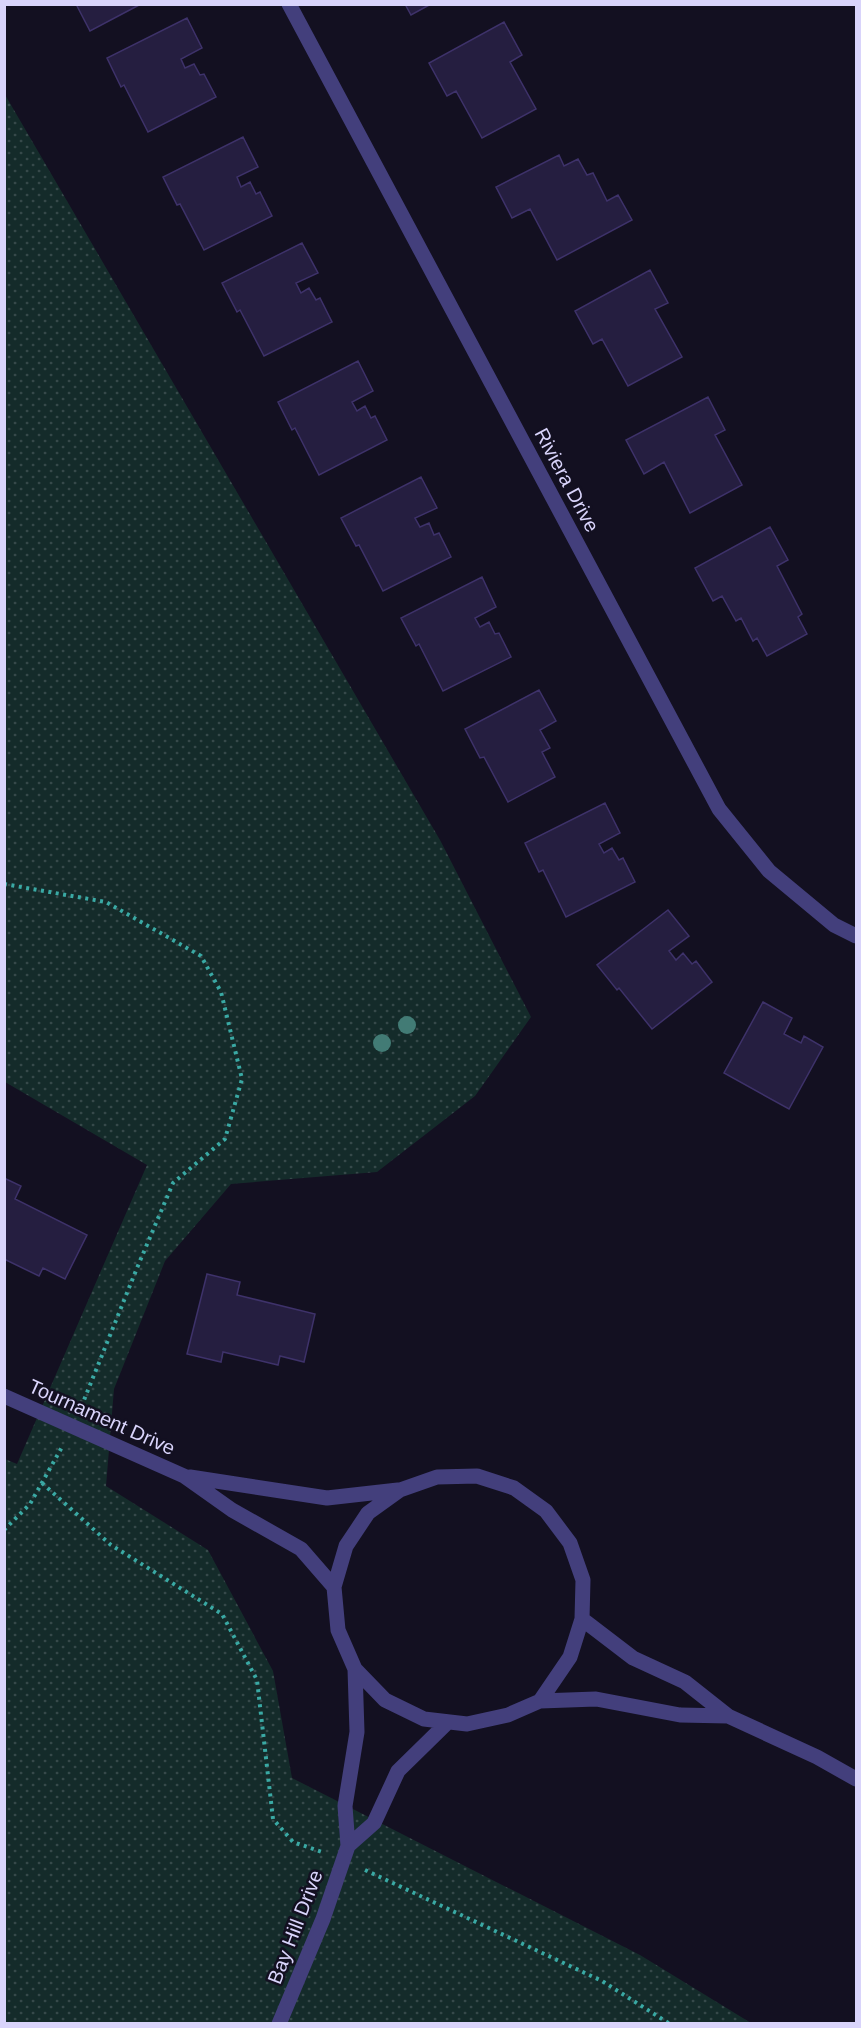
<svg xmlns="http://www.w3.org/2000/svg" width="861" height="2028" font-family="Arial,sans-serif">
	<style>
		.grass { fill: url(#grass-dots) }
		.building { fill: #251e40; stroke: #3e326a; stroke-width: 1.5 }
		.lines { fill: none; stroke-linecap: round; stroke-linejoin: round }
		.path { stroke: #3aa9a4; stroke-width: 4; stroke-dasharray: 3 4.5; stroke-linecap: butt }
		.minor { stroke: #433f7c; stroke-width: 15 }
		.tree { fill: #427b75 }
		.labels { text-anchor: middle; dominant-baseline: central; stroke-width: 5; stroke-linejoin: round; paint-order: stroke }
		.street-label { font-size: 20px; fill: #d9d4fb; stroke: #131021 }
	</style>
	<defs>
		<pattern id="grass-dots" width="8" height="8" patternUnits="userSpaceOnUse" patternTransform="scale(1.5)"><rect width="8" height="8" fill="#142b2a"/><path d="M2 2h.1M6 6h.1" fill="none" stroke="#36494a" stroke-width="1.8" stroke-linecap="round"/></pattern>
	</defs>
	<rect width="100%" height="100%" fill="#131021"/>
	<path class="grass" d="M4 93 440 840 531 1017 475 1096 377 1172 231 1184 165 1261 114 1389 106 1486 208 1550 273 1671 292 1778 640 1955 751 2023H5V1459L17 1464 147 1165 5 1082Z"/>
	<path class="building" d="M76 4H141L90 31Z
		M405 4H431L411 15Z
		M187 18 202 48 181 59 185 68 194 64 200 75 204 74 216 97 148 132 124 85 121 87 107 58Z
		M504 22 522 55 510 62 536 109 482 138 456 91 447 96 429 63Z
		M243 137 258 167 237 177 241 187 250 182 256 194 260 192 272 216 204 250 180 204 177 205 163 177Z
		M559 155 564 166 578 159 587 175 593 173 607 201 618 195 632 220 557 260 530 209 512 218 496 187Z
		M302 243 318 273 296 283 301 293 309 288 316 300 320 298 332 322 264 356 240 310 237 312 222 283Z
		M650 270 668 303 655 309 682 357 628 386 602 339 593 344 575 311Z
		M358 361 373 391 352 402 357 411 365 406 371 418 375 416 387 440 319 475 295 428 292 430 278 402Z
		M708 397 725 430 715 435 742 485 690 513 664 462 644 474 626 440Z
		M421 477 437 508 415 518 420 527 429 523 434 535 439 533 451 557 383 591 359 545 356 546 341 518Z
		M770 527 788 560 777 566 802 614 798 617 807 634 767 656 757 638 753 641 741 618 736 621 722 596 713 601 695 568Z
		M482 577 496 607 475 618 480 627 489 622 495 634 499 633 511 657 443 691 419 644 416 646 401 618Z
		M539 690 556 721 540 730 550 748 542 752 555 777 508 802 484 757 480 758 465 729Z
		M605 803 620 833 599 844 604 853 612 848 619 860 623 858 635 882 566 917 543 870 539 872 525 843Z
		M668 910 689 936 669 951 676 960 683 953 692 964 696 961 712 982 652 1029 619 988 617 990 597 965Z
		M763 1002 792 1018 784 1034 801 1043 804 1036 823 1047 789 1109 724 1073Z
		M4 1178 21 1186 15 1199 87 1235 65 1279 43 1268 39 1276 4 1259Z
		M207 1274 240 1282 237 1295 315 1314 304 1362 280 1356 278 1365 223 1352 221 1362 187 1354Z"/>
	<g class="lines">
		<path class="path" d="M4 884 106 902 201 956 221 992 242 1079 225 1139 173 1183 137 1268 82 1405
			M42 1483 111 1545 222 1614 257 1680 273 1819 293 1842 322 1852
			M4 1530 30 1504 62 1447
			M365 1870 602 1981 670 2024"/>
		<path class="minor" d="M289 4 719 809 769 871 834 925 856 936
			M4 1396 184 1476 232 1510 301 1549 334 1587
			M477 1476 514 1488 546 1511 570 1543 583 1580 582 1619 570 1657 540 1701 508 1715 467 1724 424 1719 385 1700 355 1669 338 1630 334 1587 346 1546 368 1513 400 1490 437 1477Z
			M190 1477 327 1498 398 1490
			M582 1619 633 1658 685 1682 728 1716 817 1757 856 1779
			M540 1701 596 1699 680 1715 728 1716
			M348 1846 374 1823 398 1771 448 1722
			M279 2024 323 1919 348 1846 345 1806 357 1732 355 1669"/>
	</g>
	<g class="tree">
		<circle cx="407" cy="1025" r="9"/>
		<circle cx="382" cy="1043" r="9"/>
	</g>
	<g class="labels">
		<g class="street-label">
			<text transform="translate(567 480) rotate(62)">Riviera Drive</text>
			<text transform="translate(102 1417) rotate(24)">Tournament Drive</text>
			<text transform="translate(295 1927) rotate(-69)">Bay Hill Drive</text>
		</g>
	</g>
	<rect width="861" height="2028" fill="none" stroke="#d9d4fb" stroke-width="12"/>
</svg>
